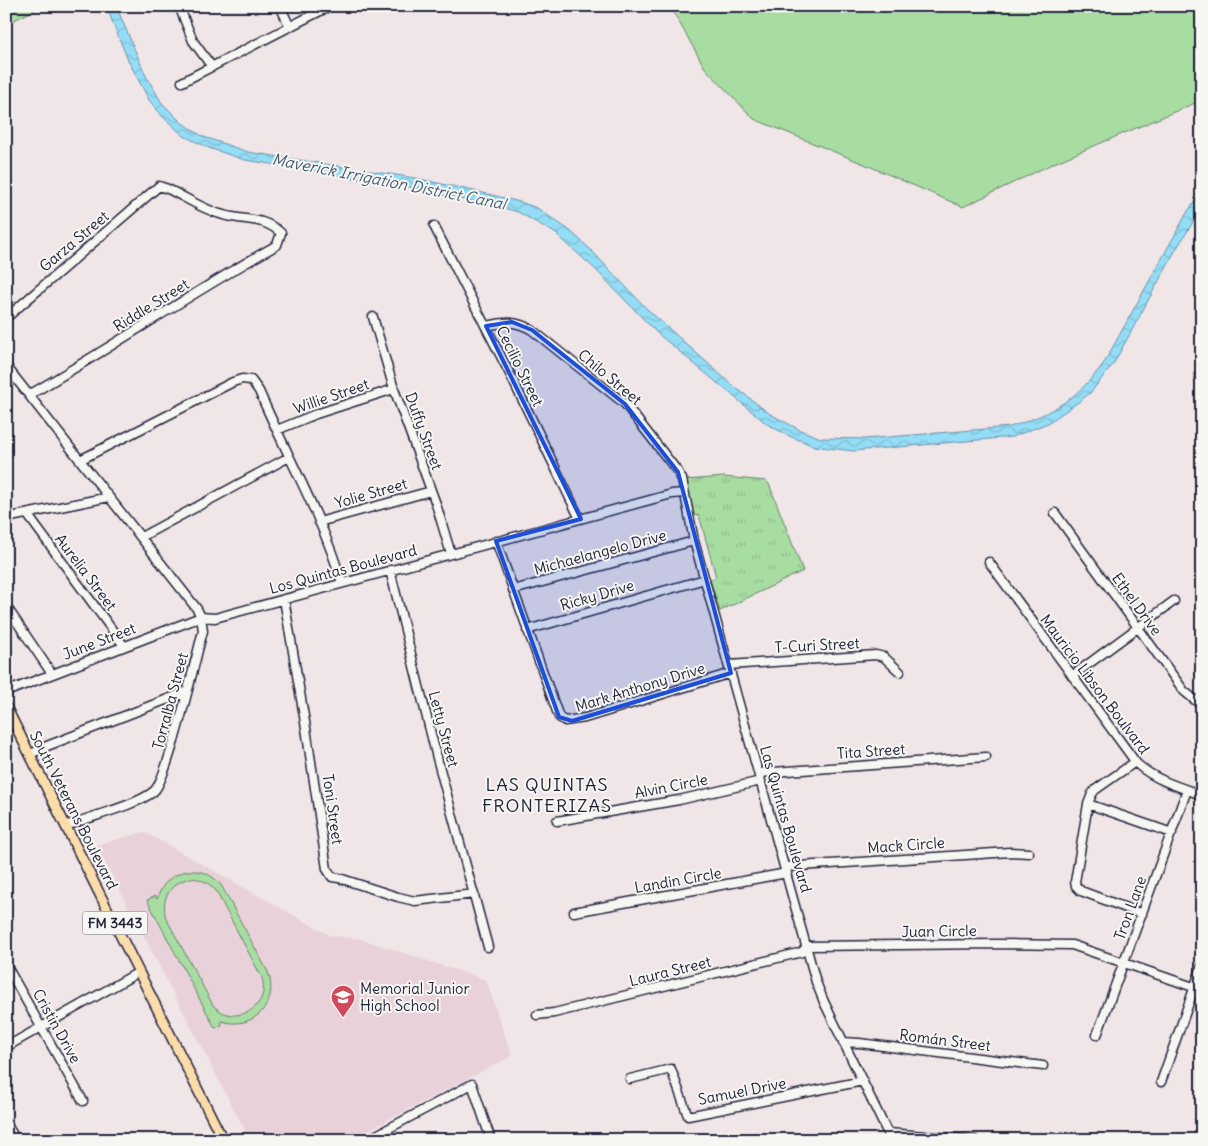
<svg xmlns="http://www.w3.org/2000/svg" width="1208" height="1146" font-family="Delius,sans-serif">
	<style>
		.built { fill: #e9d1da }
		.grass { fill: #a8dda1; stroke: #65806e; fill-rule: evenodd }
		.park { fill: url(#park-tufts); stroke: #65806e }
		.water { fill: url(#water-waves); stroke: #6692ab }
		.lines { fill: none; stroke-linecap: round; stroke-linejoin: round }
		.minor-casing { stroke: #22223b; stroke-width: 11 }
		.major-casing { stroke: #22223b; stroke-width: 12 }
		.minor { stroke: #f6f6f2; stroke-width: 8 }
		.major { stroke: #fbdcab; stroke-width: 9 }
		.marked { fill: #1d4ed8; fill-opacity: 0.2; stroke: #1d4ed8; stroke-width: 4; stroke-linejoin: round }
		.labels { text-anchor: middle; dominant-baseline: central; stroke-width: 4; stroke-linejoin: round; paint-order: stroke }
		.shield { fill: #f6f6f2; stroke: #626272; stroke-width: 1 }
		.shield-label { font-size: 14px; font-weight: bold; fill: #22223b }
		.street-label { font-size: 15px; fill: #22223b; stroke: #f6f6f2 }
		.poi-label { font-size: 15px; fill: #22223b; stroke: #f6f6f2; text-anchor: start }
		.water-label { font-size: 16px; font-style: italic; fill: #445a73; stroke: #f6f6f2 }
		.quarter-label { font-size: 18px; letter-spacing: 1px; fill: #22223b; stroke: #f6f6f2 }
	</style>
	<defs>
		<pattern id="park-tufts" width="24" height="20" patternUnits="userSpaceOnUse" patternTransform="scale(1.25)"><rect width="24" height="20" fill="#a8dda1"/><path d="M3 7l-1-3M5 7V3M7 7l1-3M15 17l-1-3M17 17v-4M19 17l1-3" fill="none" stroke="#90bd8c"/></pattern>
		<pattern id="water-waves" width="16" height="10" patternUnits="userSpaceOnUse" patternTransform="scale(1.25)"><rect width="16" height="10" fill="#94ddf6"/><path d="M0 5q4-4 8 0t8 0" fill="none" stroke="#7fbdd4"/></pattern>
	</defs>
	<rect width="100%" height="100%" fill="#f0e5e7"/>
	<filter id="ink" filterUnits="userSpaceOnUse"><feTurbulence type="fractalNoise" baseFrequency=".02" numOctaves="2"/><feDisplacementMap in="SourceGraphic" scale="10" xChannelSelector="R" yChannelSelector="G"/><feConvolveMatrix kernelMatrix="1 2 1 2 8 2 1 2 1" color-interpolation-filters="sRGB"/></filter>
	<g filter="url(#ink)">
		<path class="built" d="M144 832 331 936 361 939 486 980 512 1056 349 1140H250L96 845Z"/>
		<path class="grass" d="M6 6H43L6 24Z
			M670 6H1202V100L1054 163 963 207 869 166 754 119 705 68Z
			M187 871C201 870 212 874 221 885L268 972C280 1004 253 1031 221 1021L222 1025 215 1028 147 900 155 896 157 899C162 883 171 875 187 871ZM191 878C202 879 209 883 216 891L262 978C271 1008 234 1028 213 1005L166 918C160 898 171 882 191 878Z"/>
		<path class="park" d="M724 477 766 481 769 484 803 571 720 611 710 580 716 577 699 515 693 516 686 480Z"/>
		<path class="water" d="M106 6H116L146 76 162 103 181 122 194 131 204 137 248 152 415 178 492 195 520 202 537 208 569 230 589 248 647 309 731 384 770 414 800 430 821 438 864 439 1010 427C1053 413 1077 399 1104 363L1188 211 1202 192V208L1175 251 1114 363 1091 392 1080 401 1048 423 1012 437 853 451 814 446 787 435 767 424 657 333 595 269 555 233 518 212 493 205 449 197 422 189 352 178 323 172 245 160 209 148 184 136 162 116 149 100 128 60Z"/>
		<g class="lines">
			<defs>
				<path id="minor" d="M179 6 193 41 212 67
					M280 6 290 27
					M182 82 330 6
					M434 226 510 374 580 519
					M373 317 394 389 436 504 451 554
					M6 318 159 186 168 189C185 197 202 209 220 214 244 222 261 215 281 233L277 245 270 249C188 295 111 348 29 395
					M486 326C505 322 515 320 532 330L625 404 678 472 682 479 694 541 816 982 824 1002 891 1140
					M6 366 197 609 201 617 203 631C196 656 168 779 154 791 138 805 89 817 66 826
					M277 430 316 414 394 389
					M80 460 233 382 242 379 251 380 259 391C286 454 322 516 342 583
					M1055 513 1184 691 1202 706
					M27 514 124 646
					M6 518 109 497
					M319 522 431 491
					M141 537 289 457
					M496 541 559 717 565 721 585 718 731 673
					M989 562 1137 764C1155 780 1179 787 1202 795
					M390 570 437 758 488 947
					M513 590 694 541
					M284 599 306 728 327 869 332 877 339 878 398 897 415 901 474 894
					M6 606 52 674
					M527 630 705 579
					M729 665 876 655 884 657 900 672
					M1072 676 1174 601
					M6 690H11L201 617 215 618 672 494 684 493
					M31 754 47 746 186 692
					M1135 762 1095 790 1092 794 1088 804 1075 882 1076 886 1081 891 1142 914
					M759 773 986 757
					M1088 804 1172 833
					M557 821 679 800 761 781
					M785 867 1010 852 1029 853
					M574 912 787 873
					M6 965 83 1101
					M537 1015 554 1013 802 952 807 946 996 944 1072 945 1202 990
					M1097 1035 1187 790
					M843 1042 859 1043 1043 1066
					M6 1047 139 972
					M630 1079 671 1069 688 1116 863 1081
					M1161 1082 1202 966
					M6 1123 16 1140
					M888 1133 975 1140
					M367 1140 472 1084 491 1140"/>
				<path id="major" d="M6 707 223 1140"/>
			</defs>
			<use href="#minor" class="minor-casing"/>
			<use href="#major" class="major-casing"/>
			<use href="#minor" class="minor"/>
			<use href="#major" class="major"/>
		</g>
	</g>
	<path class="marked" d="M512 322 532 330 625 404 678 472 731 673 572 721 559 717 496 541 581 519 486 326Z"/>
	<defs>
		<symbol id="school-pin" viewBox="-11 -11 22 30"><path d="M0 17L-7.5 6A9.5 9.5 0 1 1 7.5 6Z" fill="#d1495b" stroke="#f6f6f2"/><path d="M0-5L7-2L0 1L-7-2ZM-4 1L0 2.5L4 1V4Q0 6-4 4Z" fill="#fff"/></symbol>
	</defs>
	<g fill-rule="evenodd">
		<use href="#school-pin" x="329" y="983" width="28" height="38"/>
	</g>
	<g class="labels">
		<rect class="shield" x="82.5" y="911.5" width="65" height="23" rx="4"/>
		<g class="shield-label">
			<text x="115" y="923">FM 3443</text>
		</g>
		<g class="street-label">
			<text transform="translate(74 241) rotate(-40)">Garza Street</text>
			<text transform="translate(151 305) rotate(-32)">Riddle Street</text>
			<text transform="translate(520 366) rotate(64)">Cecilio Street</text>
			<text transform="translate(610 377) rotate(40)">Chilo Street</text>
			<text transform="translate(331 396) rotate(-19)">Willie Street</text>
			<text transform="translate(424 431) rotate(70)">Duffy Street</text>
			<text transform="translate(371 493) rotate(-16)">Yolie Street</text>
			<text transform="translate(600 552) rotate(-15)">Michaelangelo Drive</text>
			<text transform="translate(343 569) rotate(-15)">Los Quintas Boulevard</text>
			<text transform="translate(86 572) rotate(53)">Aurelia Street</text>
			<text transform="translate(597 595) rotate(-16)">Ricky Drive</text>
			<text transform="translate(1137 604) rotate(54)">Ethel Drive</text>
			<text transform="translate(99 641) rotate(-21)">June Street</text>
			<text transform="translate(817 645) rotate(-3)">T-Curi Street</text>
			<text transform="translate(1095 684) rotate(53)">Mauricio Libson Boulvard</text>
			<text transform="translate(640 687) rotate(-17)">Mark Anthony Drive</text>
			<text transform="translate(170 701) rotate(-75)">Torralba Street</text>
			<text transform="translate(444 729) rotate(75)">Letty Street</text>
			<text transform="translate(871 751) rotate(-4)">Tita Street</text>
			<text transform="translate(671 786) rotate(-11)">Alvin Circle</text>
			<text transform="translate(333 809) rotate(82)">Toni Street</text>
			<text transform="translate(74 810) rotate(63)">South Veterans Boulevard</text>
			<text transform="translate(786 819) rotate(74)">Las Quintas Boulevard</text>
			<text transform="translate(906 845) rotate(-4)">Mack Circle</text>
			<text transform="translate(678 880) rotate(-10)">Landin Circle</text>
			<text transform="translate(1130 908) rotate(-70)">Tron Lane</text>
			<text transform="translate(939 931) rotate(-1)">Juan Circle</text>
			<text transform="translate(670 971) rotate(-14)">Laura Street</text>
			<text transform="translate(57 1026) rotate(61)">Cristin Drive</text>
			<text transform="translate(945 1040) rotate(7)">Román Street</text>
			<text transform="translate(742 1091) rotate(-11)">Samuel Drive</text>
		</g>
		<g class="poi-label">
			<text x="360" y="988">Memorial Junior<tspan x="360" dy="17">High School</tspan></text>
		</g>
		<g class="water-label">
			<text transform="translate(389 181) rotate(11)">Maverick Irrigation District Canal</text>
		</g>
		<g class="quarter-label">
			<text x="547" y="784">LAS QUINTAS<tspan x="547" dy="21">FRONTERIZAS</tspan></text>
		</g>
	</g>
	<rect width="1208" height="1146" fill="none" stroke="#f6f6f2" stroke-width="25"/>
	<rect x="12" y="12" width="1183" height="1121" fill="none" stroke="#22223b" stroke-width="2" filter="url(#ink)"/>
</svg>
